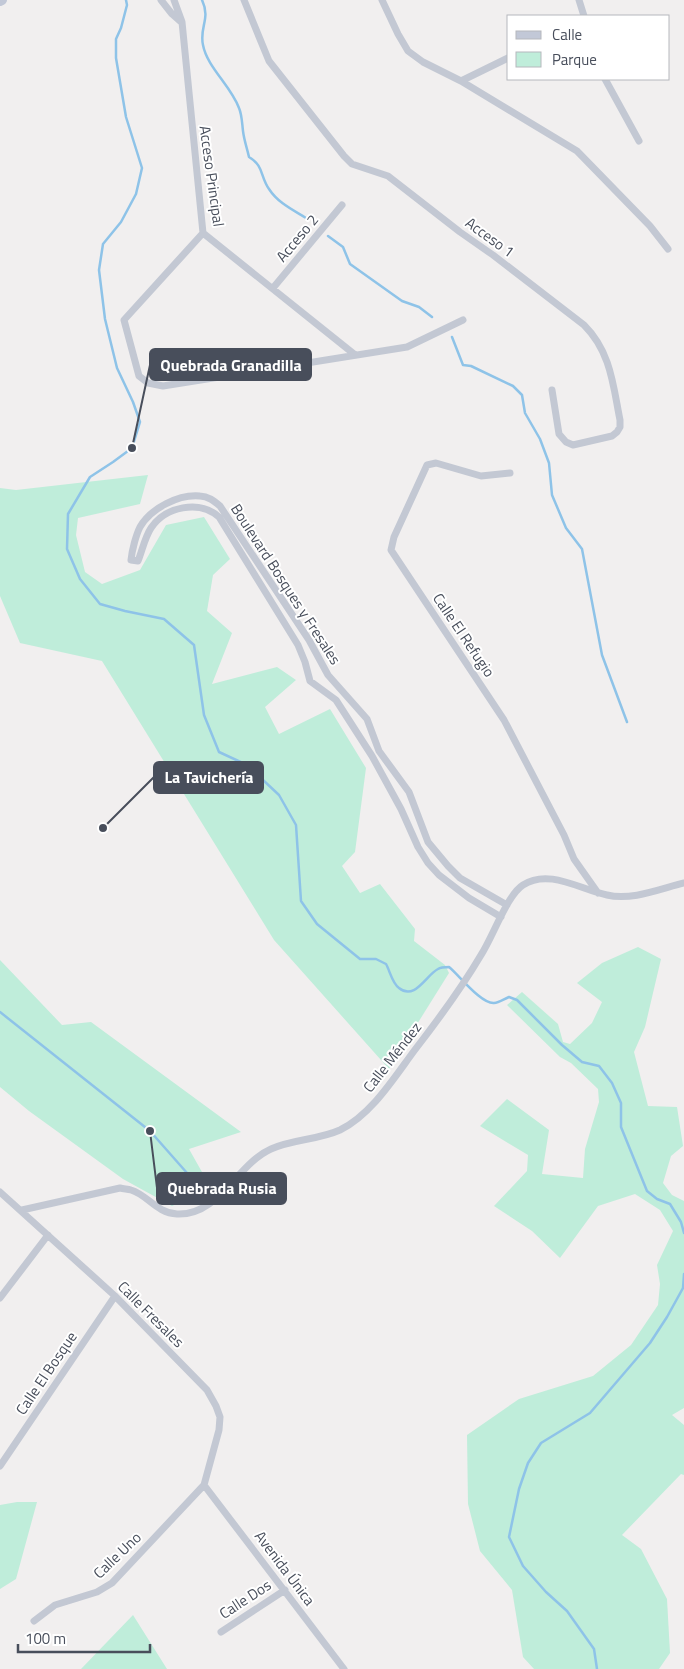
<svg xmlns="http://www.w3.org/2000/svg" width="684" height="1669" font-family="'Titillium Web',sans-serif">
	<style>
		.green { fill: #bfedda }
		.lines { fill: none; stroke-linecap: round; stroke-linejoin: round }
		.stream { stroke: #8ec3e8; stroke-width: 2.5 }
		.street { stroke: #c3c8d3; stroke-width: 7 }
		.secondary { stroke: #c2c8d7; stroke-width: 10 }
		.labels { text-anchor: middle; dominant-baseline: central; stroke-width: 4; stroke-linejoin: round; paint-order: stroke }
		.street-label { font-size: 15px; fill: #484e5b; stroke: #fff }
		.leader { fill: none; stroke: #484e5b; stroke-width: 2 }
		.callout-dot { fill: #484e5b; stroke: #fff; stroke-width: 2 }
		.callout { fill: #484e5b; stroke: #484e5b; stroke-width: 2 }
		.callout-label { font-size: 16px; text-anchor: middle; font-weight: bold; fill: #fff }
	</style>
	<rect width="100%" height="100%" fill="#f1efef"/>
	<path class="green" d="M148 475 140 504 78 518 76 535 85 572 102 584 140 570 166 525 204 517 230 559 213 575 207 611 232 633 212 684 277 667 296 680 265 707 279 734 330 709 366 768 355 852 342 866 360 893 380 884 415 929 414 941 445 965 449 973 389 1069 274 940 102 661 20 643 0 596V488L16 490Z
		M638 947 661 959 645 1027 634 1052 648 1106 677 1107 683 1146 671 1156 663 1183 672 1195 684 1201V1408L672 1415 684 1425V1475L681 1474 622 1535 641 1549 667 1599 670 1653 659 1669H534L523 1657 512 1590 480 1551 468 1504 467 1435 519 1399 593 1376 631 1345 658 1305 660 1284 657 1265 673 1231 660 1210 635 1194 598 1206 560 1258 532 1231 494 1206 527 1171 528 1155 480 1126 507 1099 549 1130 542 1174 583 1178 585 1149 599 1102 598 1089 571 1063 560 1057 507 1005 522 992 558 1024 563 1042 570 1044 592 1023 602 1002 577 983 602 963Z
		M0 960 62 1025 91 1022 241 1132 189 1149 211 1188 172 1206 123 1179 29 1111 0 1087Z
		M17 1502H37L16 1579 0 1589V1505Z
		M133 1615 167 1669H81Z"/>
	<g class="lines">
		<path class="stream" d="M126 0 127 5 121 28 116 39V58L126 117 142 168 136 194 121 222 103 244 99 270 105 319 117 368 133 402 140 422 132 448 113 462 90 477 68 514 67 549 80 579 100 604 125 611 164 619 194 645 204 715 219 752 247 765 279 795 296 825 301 901 317 924 360 959H376L386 964C390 971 392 983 399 988 415 1001 426 975 438 969 441 967 445 967 449 967 459 975 481 1004 494 1003 499 1003 504 999 509 997L517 1000 562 1045 582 1062 599 1066 612 1083 621 1103V1127L647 1191 657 1199 670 1204 681 1222 684 1233
			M202 0C211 19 199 27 203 45 207 67 231 86 239 108 242 115 242 123 243 131 244 140 247 148 249 157 264 166 260 176 269 189 278 203 293 210 306 218
			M328 236 343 247 350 264 402 301 419 307 432 317
			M452 337 463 365 471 366 513 386 522 395 525 413 540 439 549 463 552 495 566 528 582 549 602 655 627 722
			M0 1012 150 1131 202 1190
			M597 1669 594 1649 567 1611 546 1592 523 1566 509 1537 519 1489 528 1463 541 1443 590 1413 650 1343 667 1317 683 1288 684 1274"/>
		<path class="street" d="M161 0 172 14 181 22
			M174 0 182 22 203 233 354 354
			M244 0 269 61 344 156 352 164 388 176 460 232 493 255 584 325C611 352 613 385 620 420V427L617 432 612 436 573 445 566 442 559 434 552 390
			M382 0 398 34 408 51 423 62 461 81 577 151 650 226 668 249
			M579 0 584 16
			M605 79 639 141
			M461 81 508 58
			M203 233 124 320 139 376 148 383 163 386 407 347 463 320
			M273 288 342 205
			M510 473 481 476 436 463 427 465 394 537 391 550 504 720 564 835 574 859 598 893
			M501 917 469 898 439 875 428 863 418 847 401 809 372 756 336 700 310 681 305 662 298 645 219 517C199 499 165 507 151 528 145 537 142 551 138 561L131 560C132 550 136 535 140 527 151 508 179 494 200 496 208 496 214 501 220 506L309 640 328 675 367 719 379 751 409 792 428 842 448 866 460 878 507 905
			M0 1192 115 1296 207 1390 216 1406 220 1417 219 1430 204 1485 112 1583 97 1592 55 1605 34 1621
			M22 1210 120 1188C124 1189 128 1189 131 1190 148 1195 156 1213 177 1214 219 1216 237 1164 271 1149 293 1139 318 1140 340 1130 371 1115 394 1078 414 1051 438 1020 461 989 481 955 493 937 507 895 523 885 549 868 581 890 607 895 631 901 660 889 684 883
			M0 1298 48 1235
			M0 1466 115 1296
			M204 1485 344 1669
			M221 1632 285 1590"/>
		<path class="secondary" d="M0 1 2 0"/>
	</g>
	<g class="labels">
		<g class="street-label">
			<text transform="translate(212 176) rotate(82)">Acceso Principal</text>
			<text transform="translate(490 237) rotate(36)">Acceso 1</text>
			<text transform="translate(297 238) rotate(-50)">Acceso 2</text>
			<text transform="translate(286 584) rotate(57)">Boulevard Bosques y Fresales</text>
			<text transform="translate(464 635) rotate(56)">Calle El Refugio</text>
			<text transform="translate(392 1057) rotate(-52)">Calle Méndez</text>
			<text transform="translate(151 1314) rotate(45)">Calle Fresales</text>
			<text transform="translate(46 1373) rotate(-56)">Calle El Bosque</text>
			<text transform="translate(117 1555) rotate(-44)">Calle Uno</text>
			<text transform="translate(285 1568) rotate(53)">Avenida Única</text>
			<text transform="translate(245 1599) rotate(-33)">Calle Dos</text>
		</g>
	</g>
	<path class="leader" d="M132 448L150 365M103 828L154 777M150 1131L157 1188"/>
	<g class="callout-dot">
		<circle cx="132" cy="448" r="5"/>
		<circle cx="103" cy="828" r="5"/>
		<circle cx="150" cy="1131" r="5"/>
	</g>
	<g class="callout">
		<rect x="150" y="349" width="161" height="31" rx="5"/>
		<rect x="154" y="762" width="109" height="31" rx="5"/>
		<rect x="157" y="1173" width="129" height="31" rx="5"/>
	</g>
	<g class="callout-label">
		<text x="231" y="371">Quebrada Granadilla</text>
		<text x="209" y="783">La Tavichería</text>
		<text x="222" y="1194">Quebrada Rusia</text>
	</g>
	<rect x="507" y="15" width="162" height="65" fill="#ffffff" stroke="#b6b8bd"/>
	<rect x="516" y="31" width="25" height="8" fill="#c2c8d7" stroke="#b6b8bd"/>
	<text x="552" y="40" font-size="15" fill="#484e5b">Calle</text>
	<rect x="516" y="52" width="25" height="15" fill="#bfedda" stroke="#b6b8bd"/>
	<text x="552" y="65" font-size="15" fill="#484e5b">Parque</text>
	<path d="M18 1644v8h132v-8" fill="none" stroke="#484e5b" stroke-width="2.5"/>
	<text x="25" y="1644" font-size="15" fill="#484e5b" stroke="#ffffff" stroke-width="4" paint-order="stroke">100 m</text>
</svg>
